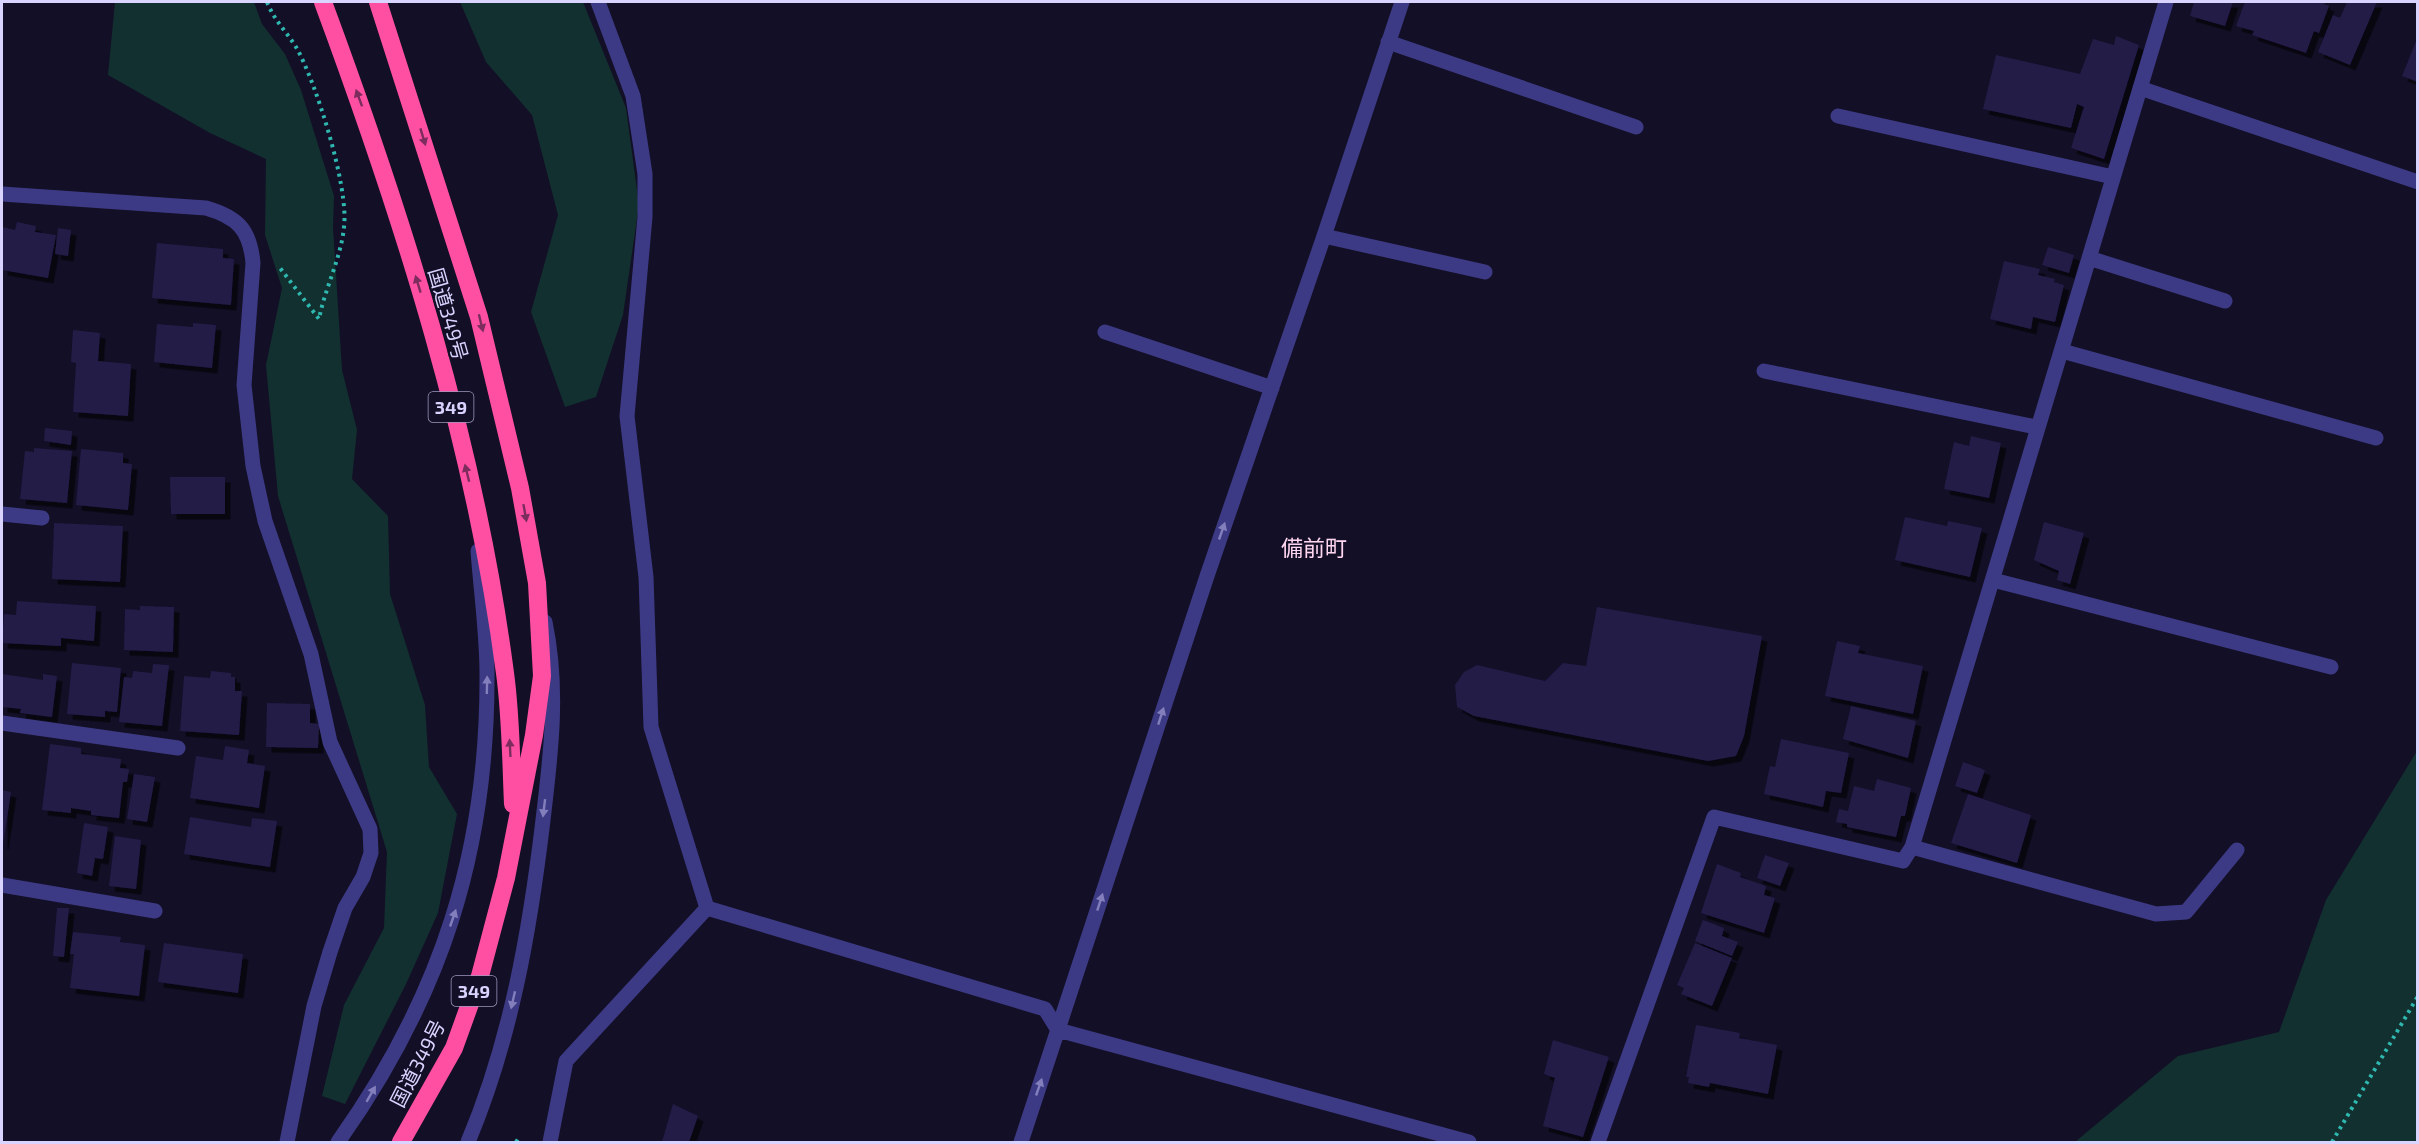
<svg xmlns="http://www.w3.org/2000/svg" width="2419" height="1144" font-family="'Exo 2','Noto Sans JP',sans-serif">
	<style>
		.green { fill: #12302f }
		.building { fill: #241b47; filter: url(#shadow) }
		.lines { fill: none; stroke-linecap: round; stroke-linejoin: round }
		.path { stroke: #2fb8b0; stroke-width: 4; stroke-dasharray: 3 4.5; stroke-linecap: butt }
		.minor { stroke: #3d3a85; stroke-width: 15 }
		.highway { stroke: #ff4fa3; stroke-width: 18 }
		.oneway { fill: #7d2c5e }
		.oneway2 { fill: #837fbc }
		.labels { text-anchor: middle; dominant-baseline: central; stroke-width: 4.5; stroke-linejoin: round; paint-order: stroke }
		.shield { fill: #130f26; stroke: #9e99be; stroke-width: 1.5 }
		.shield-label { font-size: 18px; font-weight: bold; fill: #d9d4ff }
		.street-label { font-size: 20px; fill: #d9d4ff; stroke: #130f26 }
		.quarter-label { font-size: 22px; fill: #ffd6f0; stroke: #130f26 }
	</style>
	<defs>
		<filter id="shadow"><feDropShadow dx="5.5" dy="5.5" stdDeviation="0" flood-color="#0009"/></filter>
	</defs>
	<rect width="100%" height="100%" fill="#130f26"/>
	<path class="green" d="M115 2H254L262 24 285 54 301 90 334 196 333 227 342 370 357 430 352 479 388 516 390 594 425 705 429 767 457 814 438 913 406 984 345 1104 322 1096 344 1005 384 928 387 852 278 496 266 365 282 288 265 235 266 159 210 133 108 75Z
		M460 2H583L626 108 639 205 623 315 596 397 565 407 531 312 558 215 532 115 486 62Z
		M2417 751V1142H2075L2178 1056 2279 1032 2326 900Z"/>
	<path class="building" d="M2194 2H2233L2225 26 2190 16Z
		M2245 2H2325L2324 4 2329 6 2319 33 2314 31 2306 53 2252 35 2254 31 2236 26Z
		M2347 2H2377L2350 65 2318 52 2333 15 2340 18Z
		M2116 36 2139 45 2104 159 2071 148 2084 107 2077 104 2071 128 1983 109 1996 55 2080 74 2093 39 2114 45Z
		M2417 39H2418V82L2402 76Z
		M17 222 36 226 35 232 56 235 48 278 2 270V227L15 230Z
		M58 228 71 230 68 256 55 254Z
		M157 243 223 249V258L234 259 231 305 152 298Z
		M2048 247 2074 255 2069 273 2042 265Z
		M2004 261 2040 269 2038 275 2055 279 2054 282 2064 285 2055 322 2033 317 2031 329 1990 319Z
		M193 323 216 325 212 368 154 362 157 324 193 327Z
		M73 330 100 333 98 361 131 364 128 416 73 412 76 363 71 362Z
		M45 428 72 431 71 445 44 441Z
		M1971 436 2001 443 1989 498 1944 489 1954 442 1969 446Z
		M34 448 72 451 67 503 20 499 25 451 34 452Z
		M81 449 123 453V463L132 464 128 510 76 505Z
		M170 477H225V514H171Z
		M1905 517 1947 526 1948 521 1982 528 1970 577 1895 560Z
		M2044 522 2084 533 2070 584 2057 580 2059 571 2034 560Z
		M54 523 123 526 120 582 52 579Z
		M17 601 96 606 94 641 61 638V646L2 643 4 614 16 615Z
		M140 606 174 607 173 652 124 650 125 609 140 610Z
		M1597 607 1762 636 1744 736 1736 756 1708 761 1474 716 1457 707 1455 685 1464 672 1477 665 1545 681 1563 663 1586 666Z
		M1837 641 1860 646 1858 653 1923 666 1913 714 1825 696Z
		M72 663 121 668 117 712 105 711V717L67 714Z
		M153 664 169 665 162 726 119 722 124 677 132 678 133 671 152 673Z
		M211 671 231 673V677H235V691H242L239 735 180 731 184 676 210 678Z
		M2 674 43 680V674L57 676 52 717 20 713 21 709 2 707Z
		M267 703 310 704V723L319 724 318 748 266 747Z
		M1851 706 1916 721 1908 758 1843 739Z
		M1781 739 1849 753 1841 793 1826 791 1823 807 1764 794 1770 766 1775 767Z
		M50 744 81 748V754L121 759 120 768 129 769 127 782H123L119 818 91 815V811L71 808V813L42 810Z
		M225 746 249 750 247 763 265 766 259 808 190 798 196 756 223 760Z
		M1963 762 1985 770 1977 793 1955 786Z
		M134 774 155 777 147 822 127 819Z
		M1877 779 1911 788 1905 816H1901L1896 837 1847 827V824L1836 822 1839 809 1848 811 1854 786 1874 791Z
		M2 790 11 792 3 844H2Z
		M1968 794 2031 815 2017 863 1951 843Z
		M190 817 251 827 252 818 277 821 270 867 184 854Z
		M84 823 108 827 103 859 95 858 92 876 77 873Z
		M115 836 141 840 136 889 109 886Z
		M1765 855 1789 863 1780 886 1757 878Z
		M1717 864 1741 873 1740 877 1766 886 1764 895 1775 898 1764 933 1701 913Z
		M57 908H69L64 957 53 956Z
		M1703 920 1724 928 1722 936 1738 942 1732 956 1695 941Z
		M73 932 121 937 120 942 145 945 139 996 70 988 74 954H70Z
		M164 943 243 954 238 993 158 982Z
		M1695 943 1732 958 1712 1006 1681 994 1684 988 1677 985Z
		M1696 1025 1740 1033 1739 1038 1777 1045 1768 1094 1710 1083 1709 1087 1688 1083 1689 1077H1686Z
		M1553 1040 1609 1057 1583 1137 1543 1126 1555 1078 1544 1074Z
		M673 1104 698 1116 689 1142H662Z"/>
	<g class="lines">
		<path class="path" d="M267 2C274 20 286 31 296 47 316 82 349 187 344 227 341 258 325 288 319 319L280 268
			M516 1142 518 1139
			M2332 1142 2418 996"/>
		<path class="minor" d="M598 2 633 96 645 174V217L627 416 646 577 651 727 707 908 1045 1009 1058 1030 1469 1142
			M1388 42 1636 127
			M2140 88 2418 182
			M1838 116 2113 177
			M2 194 206 208C237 217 250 229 253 263L244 385 253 466 265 521 311 654 330 742 370 829 371 853 363 877 345 908 330 952 314 1006 287 1142
			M1324 236 1485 272
			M2089 258 2225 301
			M1105 332 1272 388
			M2062 351 2376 438
			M1764 371 2036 427
			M2 514 42 518
			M1993 580 2331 667
			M2 723 178 748
			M1912 847 2156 914 2186 912 2237 850
			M2 885 155 911
			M338 1142C441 997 488 852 487 674 487 633 481 592 478 551
			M468 1142C511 1040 530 930 543 820 551 754 559 688 545 622
			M550 1142 566 1061 707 908
			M1021 1142 1207 576 1324 236 1402 2
			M1598 1142 1714 817 1903 861 1912 847 2166 2"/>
		<path class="highway" d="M323 2C403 218 475 443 505 673 511 716 511 761 513 804
			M378 2 479 317 520 488 537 583 542 676 534 735 506 878 480 976 454 1048 401 1142"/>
	</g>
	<defs><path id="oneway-solid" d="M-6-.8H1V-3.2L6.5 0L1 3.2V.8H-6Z" transform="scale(1.5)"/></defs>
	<g class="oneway">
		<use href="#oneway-solid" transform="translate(359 98) rotate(-110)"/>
		<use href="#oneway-solid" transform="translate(423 137) rotate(73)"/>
		<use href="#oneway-solid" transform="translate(418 284) rotate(-107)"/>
		<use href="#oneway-solid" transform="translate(481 323) rotate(76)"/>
		<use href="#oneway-solid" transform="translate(467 473) rotate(-104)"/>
		<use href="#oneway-solid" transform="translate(525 513) rotate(80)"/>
		<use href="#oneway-solid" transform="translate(510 748) rotate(-93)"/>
	</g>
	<g class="oneway2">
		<use href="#oneway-solid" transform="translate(1222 531) rotate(-71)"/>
		<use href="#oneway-solid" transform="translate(487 685) rotate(-89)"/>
		<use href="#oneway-solid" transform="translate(1161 716) rotate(-72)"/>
		<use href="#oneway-solid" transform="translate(544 808) rotate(97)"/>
		<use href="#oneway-solid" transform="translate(1100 902) rotate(-72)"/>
		<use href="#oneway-solid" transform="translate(453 918) rotate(-71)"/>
		<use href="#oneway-solid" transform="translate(513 1000) rotate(103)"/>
		<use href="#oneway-solid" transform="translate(1039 1087) rotate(-71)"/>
		<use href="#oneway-solid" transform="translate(371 1094) rotate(-60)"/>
	</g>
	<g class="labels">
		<g class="shield">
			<rect x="428.5" y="392" width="45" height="30" rx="4.5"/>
			<rect x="451.5" y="976" width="45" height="30" rx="4.5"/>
		</g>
		<g class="shield-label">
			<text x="451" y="407">349</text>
			<text x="474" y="991">349</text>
		</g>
		<g class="street-label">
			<text transform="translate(449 314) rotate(74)">国道349号</text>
			<text transform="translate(417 1063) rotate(-63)">国道349号</text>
		</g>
		<g class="quarter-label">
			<text x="1314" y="547">備前町</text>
		</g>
	</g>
	<rect width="2419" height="1144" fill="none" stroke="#d9d4ff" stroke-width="6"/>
</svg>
